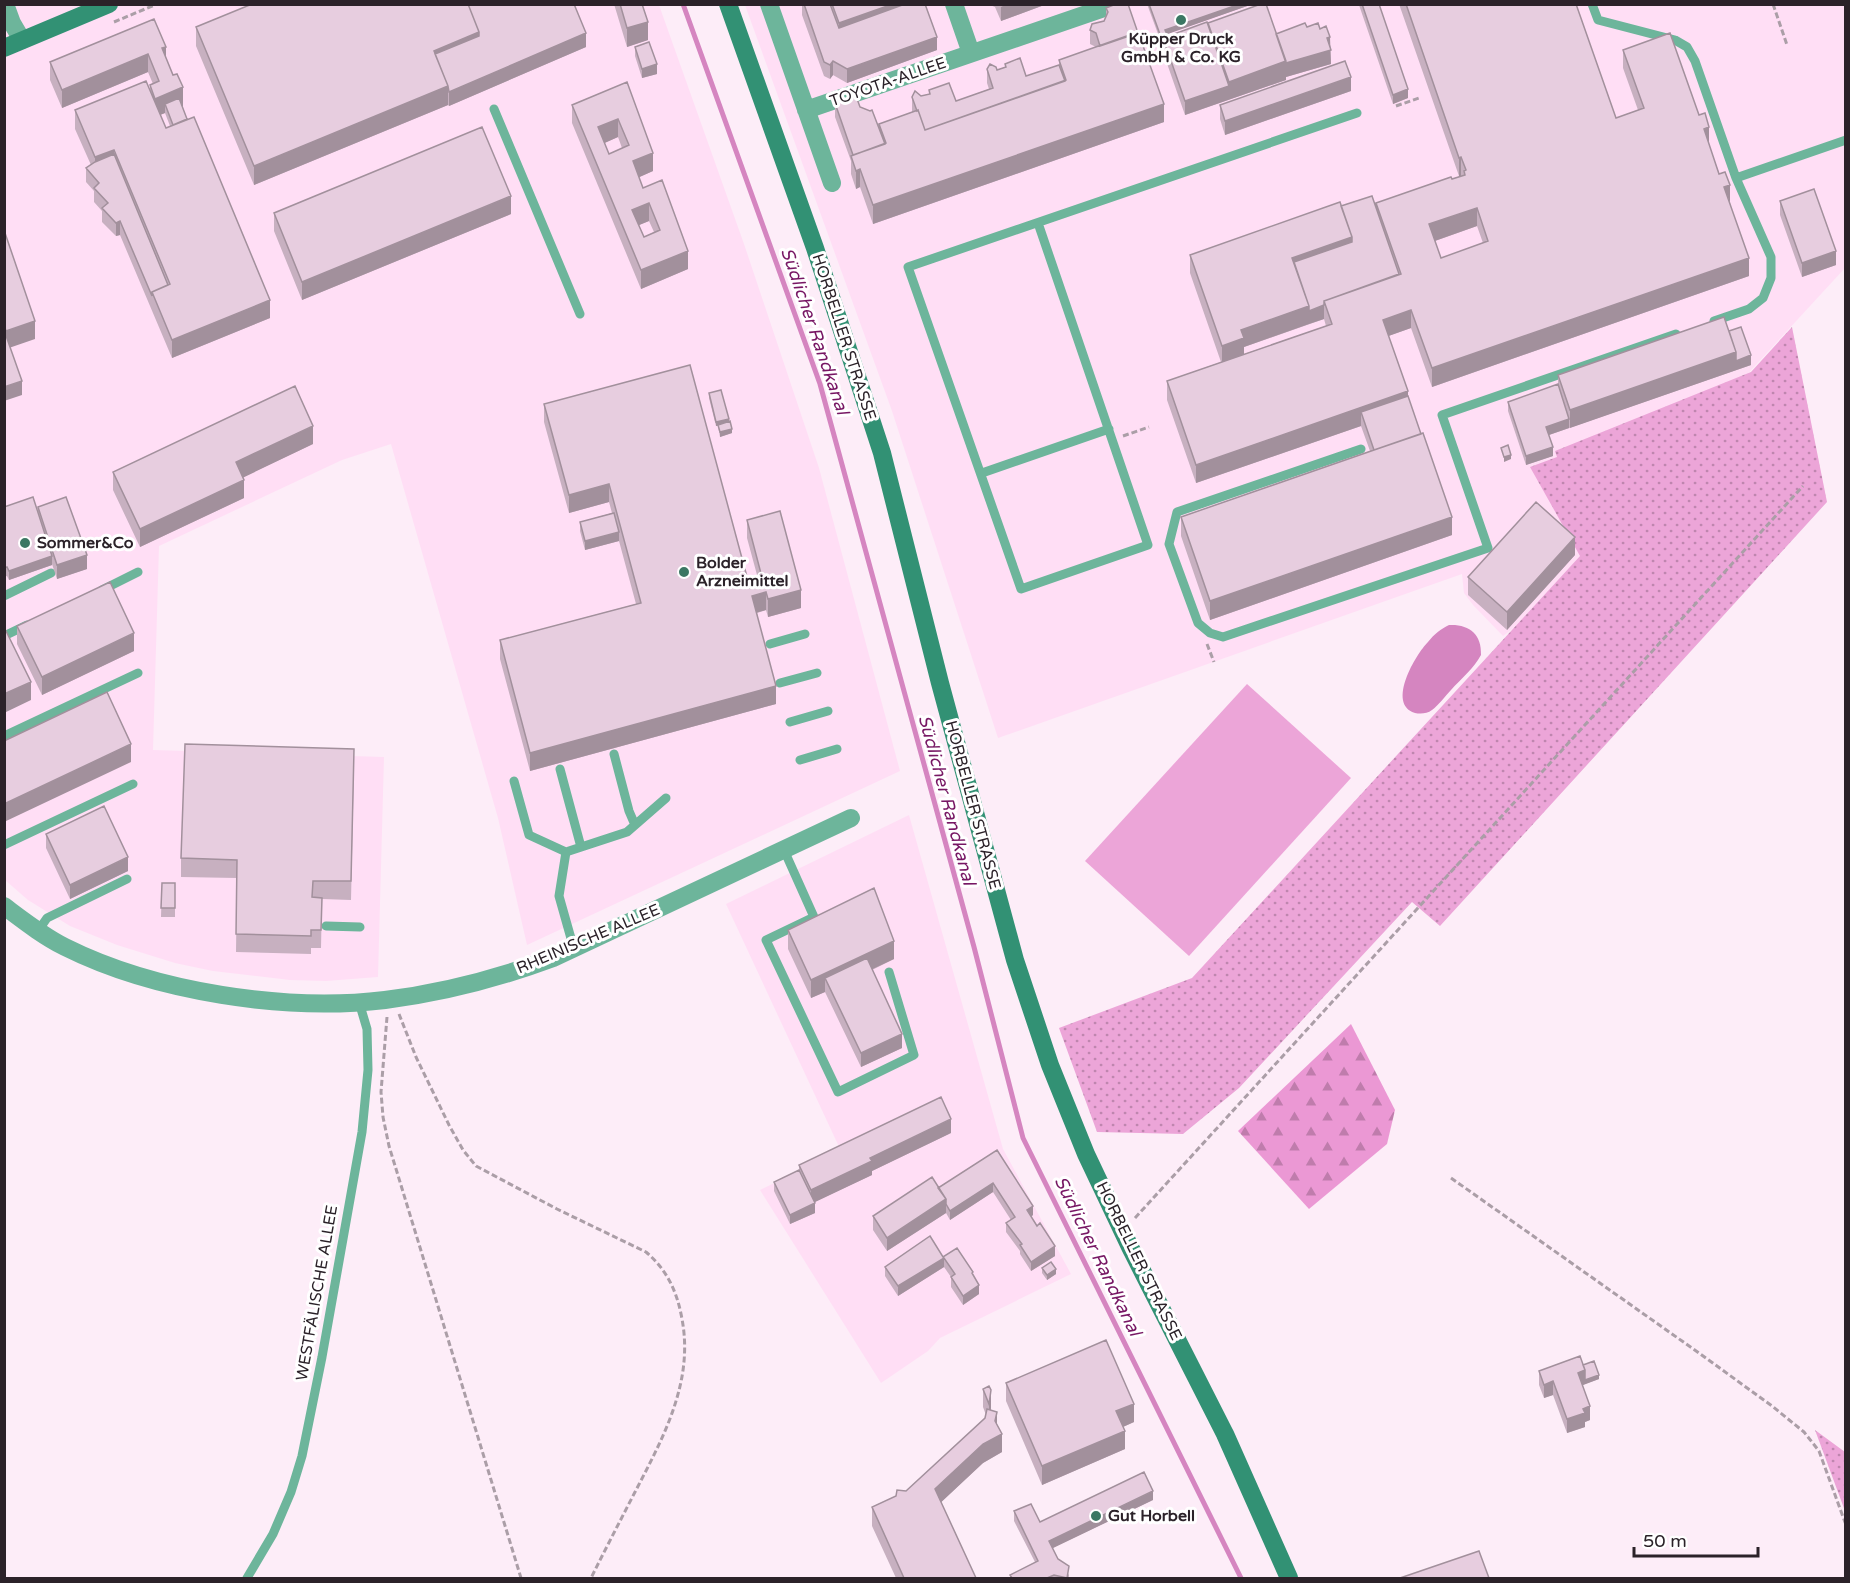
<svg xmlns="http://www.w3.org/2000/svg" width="1850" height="1583" font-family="'Varela Round',sans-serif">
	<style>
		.built { fill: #ffdef5 }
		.grass { fill: url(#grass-dots) }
		.forest { fill: url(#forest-firs) }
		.pitch { fill: #eca5d8 }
		.water { fill: #d585c0 }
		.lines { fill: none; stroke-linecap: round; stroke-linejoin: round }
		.stream { stroke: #d585c0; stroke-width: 5 }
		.path { stroke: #ab9ea7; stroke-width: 3; stroke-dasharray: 6 3; stroke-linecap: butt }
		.lane { stroke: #6db59b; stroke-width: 9 }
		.street { stroke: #6db59b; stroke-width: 18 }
		.secondary { stroke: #329174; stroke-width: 18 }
		.wall { fill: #c7b0c0; fill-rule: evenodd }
		.shaded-wall { fill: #a2909c }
		.building { fill: #e7cddf; stroke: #a2909c; stroke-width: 1.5; fill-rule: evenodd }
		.poi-dot { fill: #3b7763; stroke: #fff; stroke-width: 2 }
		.labels { text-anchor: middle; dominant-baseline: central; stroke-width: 6; stroke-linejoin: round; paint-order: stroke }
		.poi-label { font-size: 16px; font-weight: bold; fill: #2b2229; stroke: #fff; text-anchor: start }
		.street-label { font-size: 16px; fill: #2b2229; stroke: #fff }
		.water-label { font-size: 18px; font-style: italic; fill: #771764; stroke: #fff }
	</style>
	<defs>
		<pattern id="grass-dots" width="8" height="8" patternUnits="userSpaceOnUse" patternTransform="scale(1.5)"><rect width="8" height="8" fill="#eca5d8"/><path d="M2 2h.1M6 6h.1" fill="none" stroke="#bf86af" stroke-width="1.8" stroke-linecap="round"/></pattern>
		<pattern id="forest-firs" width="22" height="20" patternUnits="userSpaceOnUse" patternTransform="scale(1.5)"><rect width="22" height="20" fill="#eb98d4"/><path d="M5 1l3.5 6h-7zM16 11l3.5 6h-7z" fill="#bf7cac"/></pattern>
	</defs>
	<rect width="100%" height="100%" fill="#fdedf8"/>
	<path class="built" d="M4 5H659L744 244 819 468 900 771 527 945 498 818 391 444 342 460 159 546 153 750 384 757 378 977 326 981 290 980 213 971 175 963 117 945 70 926 28 900 5 880Z
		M745 5H1845V268L1514 628 1503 636 1473 605 1464 593 1462 574 998 738 892 411Z
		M909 815 1003 1149 1071 1274 940 1338 928 1351 881 1383 760 1190 841 1151 726 904Z"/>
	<path class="grass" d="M1792 327 1827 502 1440 926 1412 902 1239 1088 1183 1134 1097 1132 1059 1028 1192 978 1580 556 1530 467 1557 457 1555 451 1751 372Z
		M1815 1430 1845 1452V1511Z"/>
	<path class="forest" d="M1351 1024 1395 1110 1387 1144 1309 1209 1238 1131Z"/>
	<path class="pitch" d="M1247 684 1351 778 1189 956 1085 861Z"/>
	<path class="water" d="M1449 625C1469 624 1482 634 1481 655 1474 668 1461 679 1451 690 1445 696 1439 705 1432 710 1427 714 1420 714 1415 713 1386 704 1416 654 1428 642 1434 634 1441 629 1449 625Z"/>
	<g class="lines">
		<path class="stream" d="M683 4 820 384 974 947 1023 1138 1241 1578"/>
		<path class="path" d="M1773 4 1787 45
			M114 22 157 4
			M1396 106 1419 98
			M1123 436 1149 427
			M1207 644 1214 662
			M399 1014 416 1057 449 1125 463 1150 476 1166 557 1209 646 1252C667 1270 677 1291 682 1319 694 1382 663 1438 635 1492 620 1521 605 1550 591 1578
			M387 1017 381 1092 383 1117 389 1146 521 1578
			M1451 1178 1699 1353 1772 1406 1804 1432 1819 1451 1846 1525
			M1135 1218 1803 486"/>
		<path class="lane" d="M1592 4 1598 20 1675 40 1687 47 1695 61 1736 178 1771 257V278L1763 298 1749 309 1714 321
			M494 109 580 314
			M1736 178 1846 140
			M1038 223 1148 545 1021 589 908 267 1357 113
			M1361 449 1177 512 1169 544 1198 623 1210 633 1223 637 1488 548 1442 415 1676 334
			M982 473 1109 429
			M102 590 138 572
			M4 596 51 573
			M4 636 27 625
			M770 644 805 634
			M780 683 817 673
			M790 722 828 711
			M4 736 138 673
			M614 754 629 811 635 825
			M800 760 837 749
			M560 769 581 847
			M514 781 529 835 566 852 627 832 666 798
			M4 845 133 784
			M784 850 814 917 766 940 838 1092 914 1055 889 972
			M566 852 559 896 574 949
			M326 926 360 927
			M38 931 47 918 127 879
			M247 1578 273 1534 291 1492 302 1456 322 1357 362 1132 368 1070 367 1029 359 1002"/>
		<path class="street" d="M5 4 12 23 22 40
			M769 4 832 183
			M954 4 971 53
			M806 110 1107 7
			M4 906C24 921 43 936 65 947 155 992 286 1012 385 1000 442 993 499 978 553 958L851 818"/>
		<path class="secondary" d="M728 4 815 248 882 453 940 683 1015 960 1050 1065 1086 1154 1130 1247 1225 1434 1289 1578
			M4 48 109 4"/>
	</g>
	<path class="wall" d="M614 4H642L648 40 627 47Z
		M802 4H925L937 50 847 83 833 75 830 79 824 76 802 15Z
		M1047 4 1001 21 995 7 990 5Z
		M1147 4H1253L1166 34 1167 37 1208 24 1276 34 1307 27 1320 29 1330 46 1331 64 1286 77V80L1185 115 1163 52V41L1161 42Z
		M1379 4 1408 98 1393 104 1359 5Z
		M1399 4H1576L1616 118 1638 110 1623 68V50L1709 145 1730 203 1749 276 1432 387 1411 328 1388 336 1452 535 1210 620 1181 536V517L1370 451 1361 426 1196 483 1167 400V381L1221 362 1190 273V255L1341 206 1376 207V203L1461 176H1459ZM1477 226 1483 243 1441 258 1435 241ZM1324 319 1326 326 1244 354V347Z
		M1106 8 1164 122 873 224 860 187 856 189 851 174V161L835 117V103L860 107 879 129V124L912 112V97L921 96 929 94V90L956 101 989 89 987 83V69L997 70 1005 67V64L1026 76 1059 65V60L1096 47 1090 44V30L1104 21 1106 15Z
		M154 19 166 58 183 106H182L270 318 172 358 120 235 116 236 102 222V211L94 202V191L86 182V168L91 165 75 129V110L150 90V85L153 84 148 72 62 108 50 80V62ZM165 113 170 126 166 128 160 115Z
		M196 27 586 47 449 106 448 105 254 185 196 46Z
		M635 47 657 74 642 78 635 56Z
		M627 82 653 171 639 177 643 188 688 269 641 289 572 123V105ZM618 137 622 148 609 154 604 143ZM649 221 654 232 644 237 639 225Z
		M1351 91 1225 135 1220 119V105Z
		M1780 201 1836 265 1802 277 1780 215Z
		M274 213 511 214 302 300 274 231Z
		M1729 331 1751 365 1549 435 1553 456 1526 465 1508 411V402L1558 384V375Z
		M709 393 729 422 732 433 720 437 718 426H716L709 398Z
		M544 404 750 588 760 586 747 538V520L801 608 768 617 766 610 757 613 776 704 530 771 500 659V640L636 604 619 541 585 550 580 531V522L612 513 609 502 569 513 544 422Z
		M313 444 243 477 244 498 140 547 113 490V472Z
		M4 507 38 511V507L87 569 57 579 52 564V565L9 580 7 576 4 577Z
		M1575 555 1507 630 1468 595V577Z
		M17 626 134 651 42 695 17 644Z
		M354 767 351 900 322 899 321 948H311V954L236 952 237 878 181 877V858Z
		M46 834 128 871 70 899 46 848Z
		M162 883H175V917H161Z
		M788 930 894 959 872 970 902 1048 861 1067 825 992 811 998 788 949Z
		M951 1133 872 1171V1175L814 1202 815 1213 790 1224 774 1191V1182L799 1170V1165Z
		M997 1150 1033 1215 1031 1217 1055 1256 1031 1271 1020 1254V1251L1006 1232V1223L1011 1220 993 1192 950 1220 946 1213 887 1251 873 1230V1216L938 1188Z
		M943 1257 973 1275 979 1294 963 1305 951 1287V1277L944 1267 898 1296 885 1276V1267Z
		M1042 1268 1056 1274 1047 1280 1042 1273Z
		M1583 1365 1599 1379 1582 1385 1590 1420 1585 1422V1427L1567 1433 1553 1395 1544 1398 1539 1385V1371Z
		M1006 1383 1134 1422 1123 1427 1125 1449 1042 1485 1006 1401Z
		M989 1386 991 1410 997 1424 1002 1452 983 1463 941 1502 976 1578H896L872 1526V1507L906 1491 985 1418 986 1415 983 1407V1389Z
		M1153 1500 1052 1548 1058 1559 1069 1575V1578H1010V1575L1035 1562 1014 1521V1511L1040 1522Z"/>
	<path class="shaded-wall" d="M893 4H905L839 42V23Z
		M1007 4H1047L1001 21V7Z
		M1240 4H1253L1165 35V30Z
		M648 22V40L627 47V28Z
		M479 32V50L434 55V51Z
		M586 33V47L449 106V92Z
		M1167 35V40L1163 38V41L1161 42V37Z
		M937 37V50L847 83V69Z
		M1330 37 1331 64 1286 77V80L1185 115V101L1229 86V82Z
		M166 47V65L162 48Z
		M148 54V72L62 108V90Z
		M833 61V75L830 79V65Z
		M657 64V74L642 78V69Z
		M1351 77V91L1225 135V121Z
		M448 86V105L254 185V166Z
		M183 87V106L168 112 165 104V113L155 117V99Z
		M1408 89V98L1393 104V95Z
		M1164 104V122L873 224V205Z
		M618 119V137L598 146V127Z
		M1709 127V145L1704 129Z
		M114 150V168L95 176V157Z
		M653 153V171L633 180V161Z
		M1461 157V176H1459V158Z
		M886 162 860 171V187L856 189V171Z
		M1730 185V203L1724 187Z
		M511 196V214L302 300V282Z
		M649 203V221L632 228V210Z
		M1477 208V226L1429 243V224Z
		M120 221V235L116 236V223Z
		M1352 237V256L1297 275 1292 258Z
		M688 251V269L641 289V270Z
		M1836 251V265L1802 277V263Z
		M1749 258V276L1432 387V368Z
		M270 300V318L172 358V340Z
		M1324 305V319L1309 324V311Z
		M1309 306V324L1244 347V357L1222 364V346L1241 330Z
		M1411 310V328L1383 338V320Z
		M35 321V339L6 349V331Z
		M1736 352 1751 355V365L1570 428V410Z
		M22 381V395L4 401V387Z
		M1408 391V409L1361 412V426L1196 483V465Z
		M729 419V423L716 426V422Z
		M1569 419V428L1546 436V427Z
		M313 426V444L236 481V462Z
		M732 429V433L720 437V432Z
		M1553 447V456L1526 465V456Z
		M1511 455V459L1504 462V457Z
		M244 480V498L140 547V529Z
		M609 484V502L569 513V495Z
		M1452 517V535L1210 620V601Z
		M619 532V541L585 550V541Z
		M1575 537V555L1507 630V612Z
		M87 555V569L57 579V565Z
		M52 556V565L9 580V571Z
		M801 590V608L768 617V599Z
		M766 592V610L752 614V596Z
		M134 633V651L42 695V677Z
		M31 682V700L4 713V694Z
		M776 686V704L530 771V753Z
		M131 744V762L4 822V804Z
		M128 857V871L70 899V885Z
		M894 941V959L830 989 825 978V992L811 998V980Z
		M902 1034V1048L861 1067V1053Z
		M951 1119V1133L872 1171V1175L811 1204V1190L870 1158Z
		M993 1183V1192L950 1220V1211Z
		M946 1199V1213L887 1251V1238Z
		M815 1203V1213L790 1224V1215Z
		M1033 1206V1215L1027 1219V1210Z
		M1055 1246V1256L1031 1271V1262Z
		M944 1258V1267L898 1296V1286Z
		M1056 1269V1274L1047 1280V1275Z
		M979 1285V1294L963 1305V1296Z
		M1585 1370 1599 1375V1379L1578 1387V1373Z
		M1553 1381V1395L1544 1398V1385Z
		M991 1390V1408L989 1422V1404Z
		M1134 1404V1422L1116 1430V1411Z
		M1590 1406V1420L1585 1422V1427L1567 1433V1419L1583 1409Z
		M997 1412V1430L1002 1434V1452L983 1463 935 1508V1489L995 1421Z
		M1125 1431V1449L1042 1485V1466Z
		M1153 1491V1500L1049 1550V1541Z"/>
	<path class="building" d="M252 4H468L479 32 434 51 448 86 254 166 196 27Z
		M468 4H574L586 33 449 92 448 86 435 54 479 36V32Z
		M620 4H642L648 22 627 28Z
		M804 4H830L839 28 905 4H925L937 37 847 69 833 61 830 65 824 62Z
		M832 4H893L839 23Z
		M1116 4H1128L1138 33 1100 46 1096 33 1090 30 1092 24 1104 21 1108 12 1106 8Z
		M1149 4H1240L1165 30 1167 35 1161 37Z
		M1261 4H1266L1286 61 1229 82 1208 23Z
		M1362 4H1379L1408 89 1393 95Z
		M1406 4H1576L1616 118 1644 108 1623 50 1670 33 1699 115 1705 113 1709 127 1704 129 1719 174 1725 172 1730 185 1724 187 1749 258 1432 368 1411 310 1383 320 1408 391 1196 465 1167 381 1332 324 1324 301 1401 274 1376 203 1451 177 1452 179 1465 175 1464 171 1466 170 1461 157 1459 158ZM1477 208 1488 241 1441 258 1429 224Z
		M154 19 166 47 162 48 173 75 177 74 183 87 155 99 150 85 159 81 148 54 62 90 50 62Z
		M1207 22 1229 86 1185 101 1163 38Z
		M1305 23 1307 27 1318 23 1320 29 1326 26 1330 37 1327 38 1331 50 1286 63 1276 34Z
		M1138 32 1164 104 873 205 860 169 856 171 851 156 886 143 879 124 918 110 925 130 1066 80 1059 60Z
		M649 42 657 64 642 69 635 47Z
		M1020 58 1026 76 1059 65 1065 81 925 130 918 110 917 111 912 97 915 91 921 96 930 94 929 90 949 83 956 101 993 88 987 69 990 64 996 67 997 70 1006 67 1005 64Z
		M1345 61 1351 77 1225 121 1220 105Z
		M146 81 166 128 194 117 270 300 172 340 152 292 170 284 114 150 95 157 75 110Z
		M627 82 653 153 633 161 643 188 662 180 688 251 641 270 572 105ZM618 119 629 145 609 154 598 127ZM649 203 660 230 644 237 632 210Z
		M850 93 856 96 860 107 870 111 872 110 885 144 853 155 835 103 848 99Z
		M179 98 187 119 173 125 165 104Z
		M482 127 511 196 302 282 274 213Z
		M114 154 168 285 152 292V296L120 221 116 223 102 208 108 203 94 188 99 183 86 168 95 162Z
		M1814 189 1836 251 1802 263 1780 201Z
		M1372 196 1399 274 1324 301V305L1309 311V306L1294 262 1352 242V237L1341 206Z
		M1340 202 1352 237 1292 258 1309 306 1241 330 1244 338 1222 346 1190 255Z
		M4 230 35 321 6 331 4 325Z
		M1724 317 1736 352 1570 410 1558 375Z
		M1741 327 1751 355 1736 361V352L1729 331Z
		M4 330 22 381 4 387Z
		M690 365 750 588 764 585 747 520 780 511 801 590 768 599 766 592 752 596 776 686 530 753 500 640 641 603 609 484 569 495 544 404Z
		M1558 384 1569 419 1546 427 1553 447 1526 456 1508 402Z
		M295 386 313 426 236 462 244 480 140 529 113 472Z
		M721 390 729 419 716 422 709 393Z
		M1408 396 1421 434 1374 450 1361 412Z
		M730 421 732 429 720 432 718 425Z
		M1423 433 1452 517 1210 601 1181 517Z
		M1508 445 1511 455 1504 457 1501 448Z
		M33 497 52 556 9 571 7 567 4 568V507Z
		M66 497 87 555 57 565 38 507Z
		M1536 502 1575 537 1507 612 1468 577Z
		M614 513 619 532 585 541 580 522Z
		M110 582 134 633 42 677 17 626Z
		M6 631 31 682 4 694V632Z
		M107 692 131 744 4 804V741Z
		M185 744 354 749 351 881H313L312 897 322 898 321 930H311V936L236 934 237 860 181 858Z
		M104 806 128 857 70 885 46 834Z
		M162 883H175V908H161Z
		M874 888 894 941 811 980 788 930Z
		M867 958 902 1034 861 1053 825 978Z
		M941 1097 951 1119 870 1158 872 1161 811 1190 799 1165Z
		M997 1150 1033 1206 1027 1210 1037 1226 1040 1223 1055 1246 1031 1262 1020 1245 1022 1244 1006 1223 1015 1217 993 1183 950 1211 946 1204V1199L938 1188Z
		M799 1170 815 1203 790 1215 774 1182Z
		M932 1177 946 1199 887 1238 873 1216Z
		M930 1236 943 1257 957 1248 973 1272 972 1273 979 1285 963 1296 951 1277 955 1274 944 1258 898 1286 885 1267Z
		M1051 1262 1056 1269 1047 1275 1042 1268Z
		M1106 1340 1134 1404 1116 1411 1125 1431 1042 1466 1006 1383Z
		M1580 1356 1585 1370 1578 1373 1590 1406 1583 1409 1585 1413 1567 1419 1553 1381 1544 1385 1539 1371Z
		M1594 1361 1599 1375 1585 1380V1370L1583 1365Z
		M989 1386 991 1390 989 1404 983 1389Z
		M987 1409 997 1412 995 1421 1002 1434 983 1444 935 1489 976 1578H904L872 1507 896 1496 897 1490 906 1491 985 1418Z
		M1144 1472 1153 1491 1049 1541 1058 1559 1069 1566 1067 1578 1054 1575 1047 1578H1012L1010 1575 1038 1561 1014 1511 1031 1504 1040 1522Z
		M1479 1551 1489 1578H1400Z"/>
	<g class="poi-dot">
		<circle cx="1181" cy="20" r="6"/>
		<circle cx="25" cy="543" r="6"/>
		<circle cx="684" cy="572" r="6"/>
		<circle cx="1096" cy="1516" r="6"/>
	</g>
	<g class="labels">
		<g class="poi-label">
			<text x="1181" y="39" text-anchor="middle">Küpper Druck<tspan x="1181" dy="18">GmbH &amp; Co. KG</tspan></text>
			<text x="37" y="543">Sommer&amp;Co</text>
			<text x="696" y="563">Bolder<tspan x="696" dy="18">Arzneimittel</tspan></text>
			<text x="1108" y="1516">Gut Horbell</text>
		</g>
		<g class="street-label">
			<text transform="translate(888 82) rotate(-19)">TOYOTA-ALLEE</text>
			<text transform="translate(844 337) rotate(72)">HORBELLER STRASSE</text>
			<text transform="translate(973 805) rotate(75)">HORBELLER STRASSE</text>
			<text transform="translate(588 939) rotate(-23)">RHEINISCHE ALLEE</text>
			<text transform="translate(1139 1261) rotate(64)">HORBELLER STRASSE</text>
			<text transform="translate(317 1293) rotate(-80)">WESTFÄLISCHE ALLEE</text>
		</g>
		<g class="water-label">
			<text transform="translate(815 331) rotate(71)">Südlicher Randkanal</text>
			<text transform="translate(947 800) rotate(75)">Südlicher Randkanal</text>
			<text transform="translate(1098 1256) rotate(64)">Südlicher Randkanal</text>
		</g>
	</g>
	<rect width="1850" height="1583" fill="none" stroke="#2b2229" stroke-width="12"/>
	<path d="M1634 1547v9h124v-9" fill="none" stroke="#2b2229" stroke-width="3"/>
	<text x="1643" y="1547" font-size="18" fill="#2b2229" stroke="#ffffff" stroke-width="4.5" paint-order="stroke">50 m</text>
</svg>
